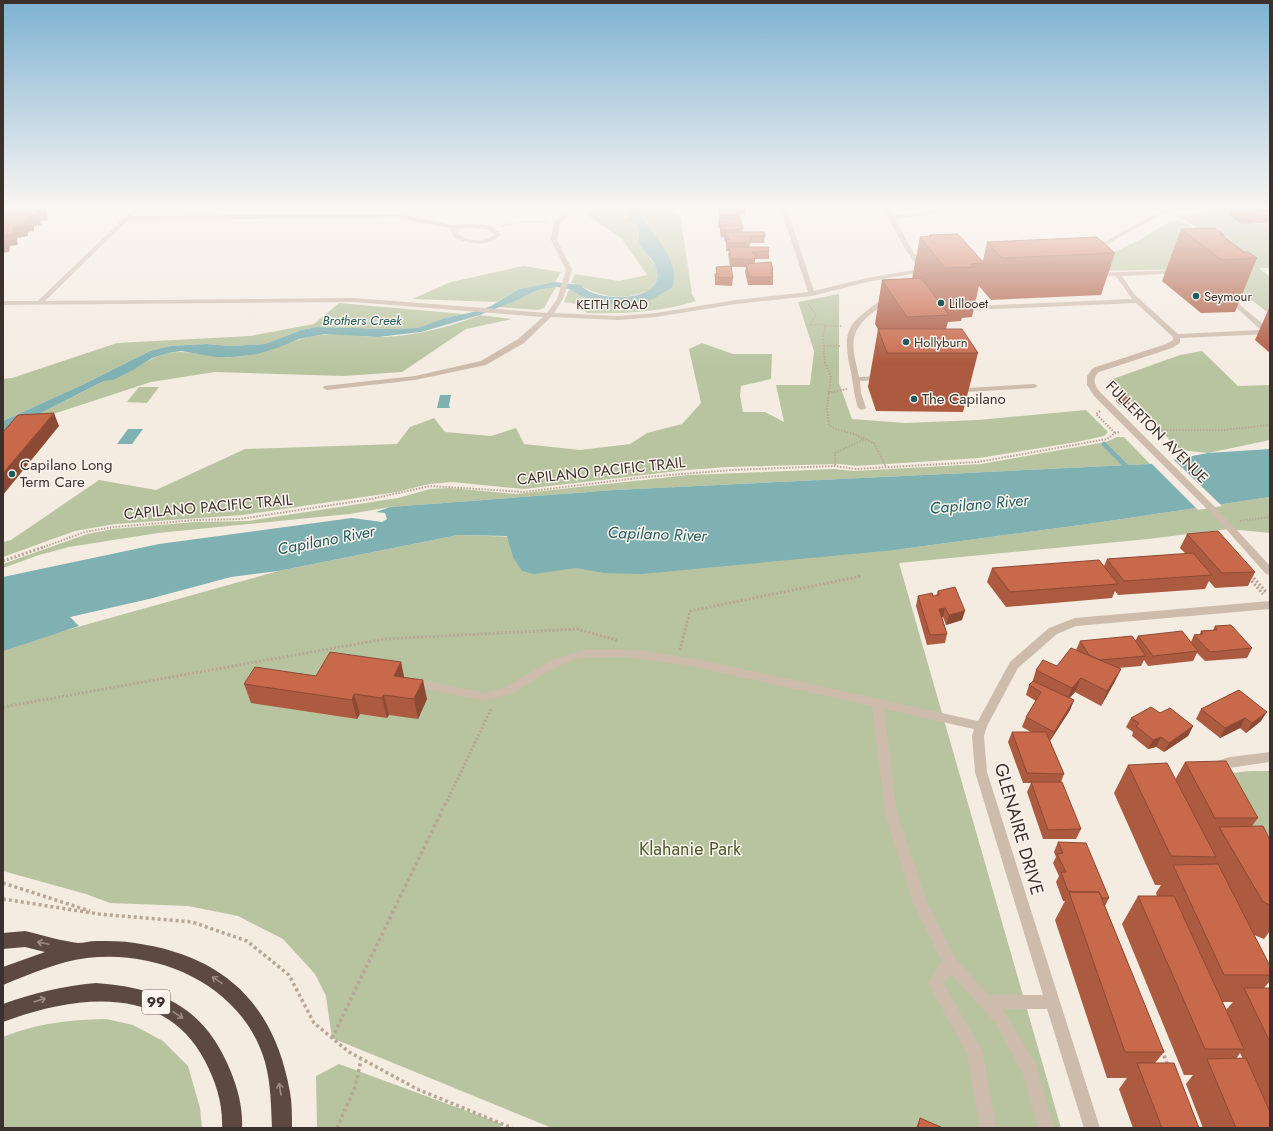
<svg xmlns="http://www.w3.org/2000/svg" width="1273" height="1131" font-family="Jost,sans-serif">
	<style>
		.green { fill: #b8c4a0 }
		.water { fill: #7fb0b2 }
		.pier { fill: #f4ebe1 }
		.lines { fill: none; stroke-linecap: round; stroke-linejoin: round }
		.stream { stroke: #7fb0b2; stroke-width: 4.5 }
		.path-far3 { stroke: #b9a596; stroke-width: 1.5; stroke-dasharray: 1.5 1.5; stroke-linecap: butt }
		.path-far2 { stroke: #b9a596; stroke-width: 2; stroke-dasharray: 1.5 1.5; stroke-linecap: butt }
		.path-far1 { stroke: #b9a596; stroke-width: 3; stroke-dasharray: 2 2; stroke-linecap: butt }
		.path { stroke: #b9a596; stroke-width: 3.5; stroke-dasharray: 3 3; stroke-linecap: butt }
		.minor { fill: #cdbbac; fill-rule: evenodd }
		.highway { fill: #5c4a42; fill-rule: evenodd }
		.wall { fill: #ac5a40; fill-rule: evenodd }
		.shaded-wall { fill: #8c4a34 }
		.building { fill: #c8694b; stroke: #8c4a34 }
		.oneway { stroke: #9c8e87 }
		.poi-dot { fill: #1f5a5e; stroke: #fbf5ee; stroke-width: 1.5 }
		.labels { text-anchor: middle; dominant-baseline: central; stroke-width: 3; stroke-linejoin: round; paint-order: stroke }
		.far-poi-label { font-size: 13px; fill: #3b302b; stroke: #fbf5ee; text-anchor: start }
		.far-street-label { font-size: 13px; fill: #3b302b; stroke: #fbf5ee }
		.far-water-label { font-size: 13px; font-style: italic; fill: #1f5a5e; stroke: #fbf5ee }
		.shield { fill: #fbf5ee; stroke: #756b66; stroke-width: 1 }
		.shield-label { font-size: 14px; font-weight: bold; fill: #3b302b }
		.poi-label { font-size: 15px; fill: #3b302b; stroke: #fbf5ee; text-anchor: start }
		.street-label { font-size: 15px; fill: #3b302b; stroke: #fbf5ee }
		.water-label { font-size: 16px; font-style: italic; fill: #1f5a5e; stroke: #fbf5ee }
		.near-street-label { font-size: 18px; fill: #3b302b; stroke: #fbf5ee }
		.near-park-label { font-size: 18px; fill: #4a5a2e; stroke: #fbf5ee }
	</style>
	<rect width="100%" height="100%" fill="#f4ebe1"/>
	<path class="green" d="M467 206H510L497 213Z
		M587 206H624L630 211 624 217 630 223 640 227 638 237 640 245 658 269 657 281 654 288C633 298 613 300 592 291 586 289 578 284 571 283L575 274 619 281 647 275 622 239 587 215Z
		M639 206H656L680 214 692 294 696 301C661 312 624 314 587 313L578 304 564 302 569 289 581 296 604 304 658 296 672 288 662 248 643 220Z
		M1243 206H1270V268H1259L1270 277V314L1210 269 1083 271 1108 255 1141 239 1171 221H1179L1191 225 1193 233 1224 246 1178 215Z
		M523 266 561 272 555 282 519 289 497 302 412 299 451 282Z
		M556 287 544 308 538 310 498 307 522 298 537 290Z
		M839 294V383L852 419 905 423 978 420 1086 410 1108 432 1104 436 1077 442 979 458 856 466 840 464 728 467 686 470 524 489 452 482 429 484 397 492 243 515 115 524 75 531 3 557V542L11 540 99 480 156 490 245 449 397 444 410 427 434 418 445 432 491 436 516 428 524 444 580 450 630 444 647 433 682 424 701 403 689 349 702 343 733 354H772L771 379 741 386 740 396 743 412H765L784 422 776 385H810L814 351 798 302Z
		M339 303 464 314 445 318 417 328 390 329 317 327 301 330 265 344 232 346 206 344 170 346 150 351 84 384 3 421V379L12 378 117 343 250 336 314 324Z
		M480 315 512 319 466 329 402 372 343 376 215 372 151 382 38 419 3 435V432C36 414 71 399 104 381 129 376 146 357 170 353 191 349 212 359 233 357 264 355 290 339 320 335 339 332 358 337 378 337 411 337 450 327 480 315Z
		M1202 351 1238 386 1270 385V440L1208 453 1180 450 1110 380 1180 355Z
		M139 387H159L147 403 127 402Z
		M1117 437H1124L1150 464 615 490 390 507 349 514 158 533 69 547 39 555 3 568V564L87 534 113 529 195 522 248 521 398 498 430 489 450 488 516 494 689 475 834 469 854 471 981 464 1106 442Z
		M1270 497V533L1229 529 1148 539 899 563 1061 1128H552L332 1038 326 996 315 974 283 939 238 916 188 906 110 903 86 894 3 871V648L24 642 278 571 458 535 895 550 1102 522Z
		M1250 771H1270V867L1216 775Z
		M106 1019 133 1025 163 1041 188 1066 200 1108 202 1128H3V1037C38 1023 68 1020 106 1019Z
		M339 1064 502 1124 500 1128H317L316 1076Z"/>
	<path class="water" d="M624 206H639C640 210 641 217 644 221 656 238 682 265 672 288L651 300 636 305H623L604 304 581 296 569 289 557 287 537 290 522 298 480 315 421 332 378 337 325 334 299 339 277 348 257 354 233 357H216L181 351 169 353 152 358 133 370 113 380 104 381 3 432V421L84 384 150 351 170 346 206 344 232 346 265 344 301 330 317 327 390 329 417 328 445 318 478 311 491 306 519 289 555 282 581 285C592 301 653 303 657 279 660 264 648 257 640 245 637 239 640 233 639 227L625 219 630 211Z
		M440 395H451L449 405 450 408H437Z
		M128 429H143L132 444H117Z
		M1270 449V497L1102 522 895 550 641 574 604 573 576 568 534 574 522 571 513 557 507 536 458 535 278 571 231 577 149 599 70 617 79 626 3 651V577L159 544 352 518 382 522 387 519 385 513 376 512 390 507 615 490 1150 464 1208 453Z"/>
	<path class="pier" d="M1172 458 1222 506 1198 510 1150 462Z"/>
	<g class="lines">
		<path class="stream" d="M1104 444 1129 469"/>
		<path class="path-far3" d="M548 206 552 214
			M419 211 423 206
			M502 226 521 222H547
			M808 304 816 315 810 325 822 324 825 326 823 337 824 354
			M825 326H843
			M824 346H840"/>
		<path class="path-far2" d="M824 353 825 363 831 377 827 408 829 425C839 433 854 430 863 440L835 453V466
			M828 393 847 389
			M1100 411 1096 414 1115 433
			M1149 430H1225L1270 425
			M863 438 874 443 886 467
			M1240 521 1270 517
			M41 548 85 532 114 527 196 520 240 519 371 499 430 486 524 492 646 477 731 470 835 466 856 469 978 462 1107 439 1115 433 1120 432"/>
		<path class="path-far1" d="M3 561 44 547
			M1251 575 1267 593
			M1249 578 1263 594
			M680 650 690 611 862 576
			M3 707 385 639 577 629 617 640
			M447 801 492 707"/>
		<path class="path" d="M3 883 90 911
			M3 899 99 914 192 922 247 941 289 975 314 1023 349 1052 417 1089 512 1128
			M332 1038 447 800
			M1162 1050 1168 1066
			M337 1128 355 1087 361 1060"/>
		<path class="minor" d="M136 206H142L132 216 397 214 453 225 475 224 491 226 501 234C489 248 467 245 453 236L450 228 397 218 128 220 45 301 354 298 547 313 557 299 566 270 551 240 554 222 565 214 568 216 560 223 557 240 572 270 563 299 554 313 618 316 656 313 736 300 808 292 780 206H786L814 291 867 278 919 269 904 247 882 206H888L893 216 971 206 962 211 895 219 910 247 925 268 928 269V271L867 282 812 296 736 304 656 317 618 320 551 317 524 343 486 365 415 380 327 390 323 388 324 386 415 376 481 361 518 339 543 317 354 302 3 305V301H38ZM475 228 489 230 494 234C485 244 468 241 458 234L456 229Z
			M1182 206H1209L1206 208 1175 211 1197 222 1211 231 1270 226V230C1259 231 1215 237 1208 234 1194 228 1179 211 1163 214L1094 251 1089 250 1159 212Z
			M1178 270 1181 272 1180 273 1122 276 1134 294 1178 334 1261 330 1226 298 1225 297 1228 295 1270 330V334L1180 338V343L1172 348 1099 372C1091 379 1095 386 1101 393L1223 515 1270 566V575L1266 574 1217 519 1095 397 1087 385V376L1093 368 1166 344 1173 340V337L1136 303 973 310 971 309 963 298 968 297 975 306 1132 299 1116 276 1094 277 1091 275 1094 273Z
			M886 296 891 297C886 303 879 308 872 313 846 334 853 348 859 377L883 376 887 378 883 380 860 381 861 393 866 408 862 410 858 408C854 395 853 384 851 372 840 323 851 324 886 296Z
			M956 380H962L967 388 1034 384 1038 386 1034 388 965 392C961 391 955 384 956 380Z
			M1270 601V609L1076 626 1057 634 1018 668 987 726 984 736 987 772 1100 1128H1084L1047 1009H1003L1036 1065 1054 1128H1038L1023 1074 996 1024 951 974 944 984 983 1052 996 1128H980L967 1054 928 983 942 962 913 903 885 813 872 706 686 665 625 657 584 658 573 660 549 671 513 693 485 701 413 686 409 685 407 682 409 679 413 678 485 693 505 687 554 659 584 650 605 649 645 651 706 661 978 721 1010 662 1049 628 1075 618ZM884 709 974 729 972 736 975 772 1043 995H989L955 958 927 902 897 813Z
			M1270 752V762C1260 763 1216 771 1211 769L1209 766 1211 763 1230 757Z"/>
		<path class="highway" d="M25 931C42 935 61 941 78 943 84 943 90 941 96 941 109 941 123 941 135 943 224 956 274 1003 290 1092 292 1103 292 1116 292 1128H272C271 1106 271 1084 265 1062 243 986 160 949 87 958 57 962 30 974 3 985V967L45 952 25 947 3 949V933Z
			M96 983C162 988 205 1007 231 1072 238 1090 243 1108 242 1128H222C223 1104 216 1082 205 1061 164 982 73 996 3 1022V1004C34 993 63 986 96 983Z"/>
	</g>
	<path class="wall" d="M723 206H745V215H741L740 219 743 229 742 232 765 236 764 243H750L749 247 769 251V259H755V264L773 270V285H748L745 272 746 267H731L733 278 732 286 715 285V274H716V267L730 266 728 254 729 251H726V243L724 240V237L721 238 720 233V228H719L718 225 719 218H720L719 215V208H726Z
		M1255 206H1270V212L1261 213 1270 218 1269 222 1256 223 1254 221V223L1241 224 1229 215 1230 212 1245 213V211H1256L1254 209Z
		M1181 229 1224 234 1223 236 1244 252 1257 258 1235 312 1201 313 1162 281Z
		M929 235 983 261 987 242 1115 253 1101 295 991 300 979 286 972 317 962 318 961 321 948 322 946 329 978 353 963 412 876 411 868 387 878 329 875 324 882 280 912 279 920 237 929 236Z
		M1270 306V353L1255 340Z
		M1117 397 1130 400 1129 404 1120 405 1116 401Z
		M1187 534 1255 572 1248 586 1215 588 1209 581 1205 589 1118 595 1115 591 1112 598 1006 607 987 582 992 568 1104 566 1107 559 1186 554 1180 548Z
		M938 591 962 620 946 625 943 617 942 618 947 634 945 643 927 645 916 606 918 596H936Z
		M1215 626 1252 648 1247 658 1205 661 1197 653 1193 661 1148 666 1144 660 1141 666 1118 668 1121 669 1114 683 1101 706 1075 692 1069 698 1074 700 1070 710 1050 741 1064 774 1061 782 1081 829 1076 839H1043L1027 792 1031 783H1023L1008 742 1012 732H1031L1022 727 1026 717 1036 701 1026 695 1029 685 1032 683 1036 670 1057 666 1076 650 1080 641H1135L1138 636 1191 642 1194 635 1200 634 1201 631 1213 630Z
		M401 662 404 677 427 699 418 719 389 715 387 718 360 714 357 719 251 703 244 684 316 676Z
		M1239 690 1261 721 1246 733 1240 728 1220 738 1196 719 1201 709Z
		M1160 713 1193 726 1188 736 1164 752 1156 747 1148 749 1132 736 1133 732 1126 727 1131 718Z
		M1185 762 1258 818 1252 826 1270 840V931L1264 939 1254 935 1270 966V981L1264 988H1270V1128H1203L1186 1084 1193 1075H1184L1122 924 1138 896H1157L1156 893 1161 885H1155L1114 793 1128 765 1175 780ZM1222 1002H1233L1226 1010ZM1240 1053 1243 1059H1236Z
		M1058 842 1109 898 1105 906 1164 1052 1155 1063 1199 1128H1133L1119 1089 1127 1078H1107L1055 920 1065 901H1063L1056 882 1059 876 1053 863 1056 857 1054 852Z
		M920 1118 943 1128H916Z"/>
	<path class="shaded-wall" d="M43 206H46L48 220 40 221 41 225 34 226V231L28 232V236L17 238 18 245 10 246 9 252 3 253V241L5 235 13 227 24 221 36 210Z
		M1130 400 1129 404 1120 405 1122 401Z
		M54 413 59 426 3 495V473Z
		M945 608 943 617 936 619 939 609Z
		M965 611 962 620 946 625 949 615Z
		M401 662 405 682 394 676Z
		M1121 669 1114 683 1101 706 1107 691Z
		M1081 678 1075 692 1066 702 1072 688Z
		M423 680 427 699 418 719 414 699Z
		M354 694 360 714 357 719 352 700Z
		M384 695 389 715 387 718 382 698Z
		M1074 700 1070 710 1050 741 1054 732Z
		M1267 712 1261 721 1246 733 1252 723Z
		M1245 718 1240 728 1220 738 1225 728Z
		M1193 726 1188 736 1164 752 1169 743Z
		M1161 737 1156 747 1148 749 1153 740Z"/>
	<path class="building" d="M3 206H43L44 209 36 210 37 214 30 215V220L24 221V225L13 227V234L5 235V241H3Z
		M731 206H745L746 207 740 208 741 212H737L738 215H721L719 208H731Z
		M1256 206H1270V209H1261Z
		M1243 211 1255 219 1243 220 1230 212Z
		M1245 211H1258L1270 218 1257 219Z
		M719 218H740L743 229 721 230 720 226H727L726 221H720Z
		M1214 228 1224 234H1220L1244 252H1248L1257 258 1222 260 1181 229Z
		M725 232H764L765 236H750V243H727L726 240H729Z
		M958 234 984 263 970 264 973 267 945 268 920 237 931 236 929 235Z
		M1097 237 1115 253 1002 258 987 242Z
		M729 247H768L769 251 752 252 753 254H756L755 259H731Z
		M771 262 773 270H771L773 277H749L746 264Z
		M731 266 733 278 715 277V274H717L716 267Z
		M921 278 949 315 907 317 882 280Z
		M878 329H962L978 353H887Z
		M1125 396 1130 400 1122 401 1117 397Z
		M54 413 3 473V432L18 415Z
		M1218 531 1255 572 1222 573 1187 534Z
		M1193 553 1212 575 1124 581 1107 559Z
		M1099 560 1118 584 1010 592 992 568Z
		M955 587 965 611 949 615 945 608 939 609 947 634 930 635 918 596 932 593 933 596 939 595 938 591Z
		M1231 625 1252 648 1210 652 1194 635 1203 634 1201 631 1217 630 1215 626Z
		M1182 631 1198 651 1153 656 1138 636Z
		M1132 636 1146 656 1100 660 1089 655 1080 641Z
		M1071 648 1121 669 1107 691 1081 678 1072 688 1036 670 1043 660 1057 666Z
		M330 652 401 662 394 676 423 680 414 699 384 695 382 698 354 694 352 700 244 684 255 667 316 676Z
		M1033 681 1074 700 1054 732 1026 717 1041 692 1029 685Z
		M1239 690 1267 712 1252 723 1245 718 1225 728 1201 709Z
		M1151 707 1160 713 1170 708 1193 726 1169 743 1161 737 1153 740 1136 726 1139 723 1131 718Z
		M1012 732H1046L1064 774 1027 773Z
		M1226 761 1258 818H1215L1185 762Z
		M1167 763 1216 857 1171 856 1128 765Z
		M1031 782H1062L1081 829 1048 830Z
		M1263 826 1270 840V905L1263 902 1219 827Z
		M1058 842 1086 843 1109 898H1102L1099 892H1071V891H1068L1061 872H1066L1057 854 1063 853Z
		M1218 864 1270 966V975H1224L1173 865Z
		M1069 892H1099L1164 1052H1125Z
		M1138 896H1174L1244 1049H1205Z
		M1244 988H1270V1042Z
		M1246 1058 1270 1112V1128H1236L1207 1059Z
		M1137 1063H1174L1199 1128H1162Z
		M920 1118 943 1128H918Z"/>
	<defs><path id="oneway-shaft" d="M-6 0H5M1.5-3L5.5 0L1.5 3" fill="none" stroke-width="1.6" stroke-linecap="round" stroke-linejoin="round"/></defs>
	<g class="oneway">
		<use href="#oneway-shaft" transform="translate(43 943) rotate(-168)"/>
		<use href="#oneway-shaft" transform="translate(217 980) rotate(-146)"/>
		<use href="#oneway-shaft" transform="translate(40 1000) rotate(-17)"/>
		<use href="#oneway-shaft" transform="translate(178 1015) rotate(34)"/>
		<use href="#oneway-shaft" transform="translate(280 1089) rotate(-99)"/>
	</g>
	<linearGradient id="sky" x2="0" y2="1"><stop stop-color="#7eb2d2"/><stop offset="0.57" stop-color="#faf6f2"/><stop offset="1" stop-color="#faf6f2" stop-opacity="0"/></linearGradient>
	<rect width="1273" height="364" fill="url(#sky)"/>
	<g class="poi-dot">
		<circle cx="1196" cy="296" r="4"/>
		<circle cx="941" cy="303" r="4"/>
		<circle cx="906" cy="342" r="4"/>
		<circle cx="914" cy="399" r="4"/>
		<circle cx="12" cy="474" r="4"/>
	</g>
	<g class="labels">
		<g class="far-poi-label">
			<text x="1204" y="296">Seymour</text>
			<text x="949" y="303">Lillooet</text>
			<text x="914" y="342">Hollyburn</text>
		</g>
		<g class="far-street-label">
			<text x="612" y="304">KEITH ROAD</text>
		</g>
		<g class="far-water-label">
			<text x="362" y="320">Brothers Creek</text>
		</g>
		<rect class="shield" x="142" y="990" width="28" height="24" rx="3"/>
		<g class="shield-label">
			<text x="156" y="1002">99</text>
		</g>
		<g class="poi-label">
			<text x="922" y="399">The Capilano</text>
			<text x="20" y="465">Capilano Long<tspan x="20" dy="17">Term Care</tspan></text>
		</g>
		<g class="street-label">
			<text transform="translate(1157 432) rotate(45)">FULLERTON AVENUE</text>
			<text transform="translate(601 471) rotate(-6)">CAPILANO PACIFIC TRAIL</text>
			<text transform="translate(208 507) rotate(-5)">CAPILANO PACIFIC TRAIL</text>
		</g>
		<g class="water-label">
			<text transform="translate(979 504) rotate(-5)">Capilano River</text>
			<text transform="translate(657 534) rotate(2)">Capilano River</text>
			<text transform="translate(326 540) rotate(-11)">Capilano River</text>
		</g>
		<g class="near-street-label">
			<text transform="translate(1019 829) rotate(74)">GLENAIRE DRIVE</text>
		</g>
		<g class="near-park-label">
			<text x="690" y="849">Klahanie Park</text>
		</g>
	</g>
	<rect width="1273" height="1131" fill="none" stroke="#3b302b" stroke-width="8"/>
</svg>
